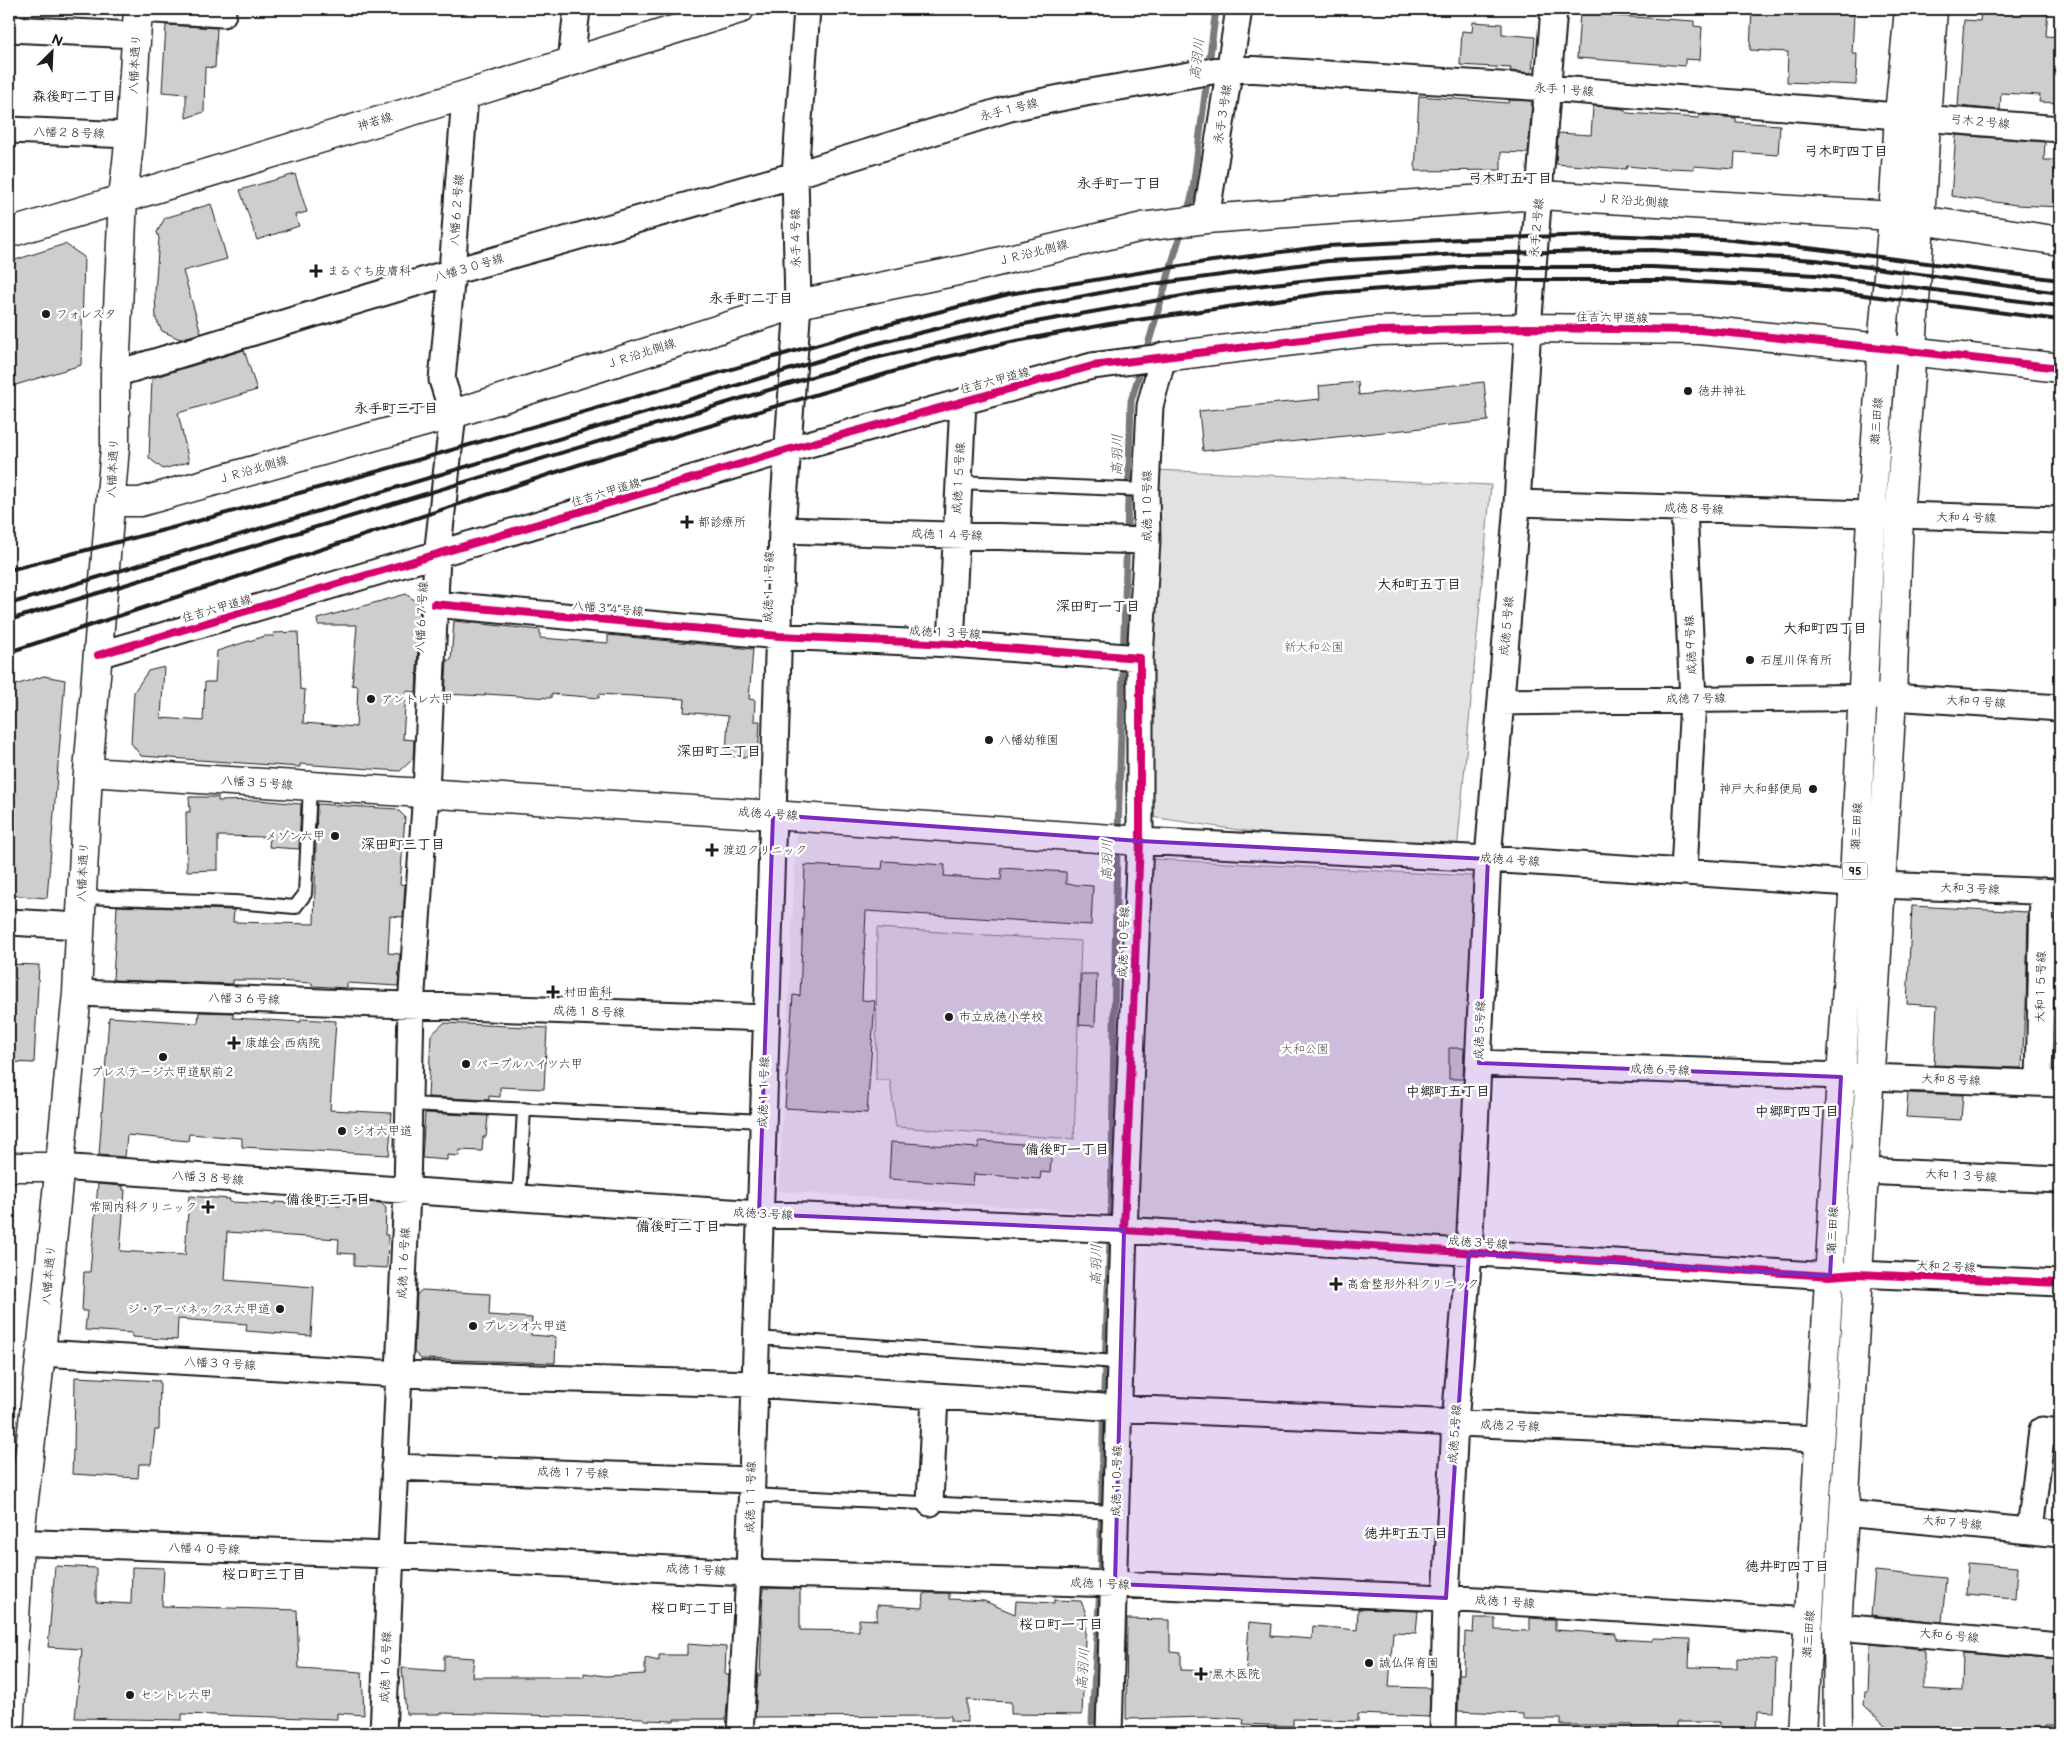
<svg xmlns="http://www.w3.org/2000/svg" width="2069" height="1742" font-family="'Balsamiq Sans','Klee One',sans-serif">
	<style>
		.built { fill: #f0f0f0 }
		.green { fill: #e2e2e2; stroke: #7f7f7f }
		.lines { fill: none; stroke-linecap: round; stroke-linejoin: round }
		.stream { stroke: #7a7a7a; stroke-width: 7 }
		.building { fill: #cecece; stroke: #1c1c1c }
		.service-casing { stroke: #1c1c1c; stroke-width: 16 }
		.minor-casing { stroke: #1c1c1c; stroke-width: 29 }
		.tertiary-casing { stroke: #1c1c1c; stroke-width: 31 }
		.primary-casing { stroke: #1c1c1c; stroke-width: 31 }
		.service { stroke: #fff; stroke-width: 12 }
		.minor { stroke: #fff; stroke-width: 25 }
		.tertiary { stroke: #fff; stroke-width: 28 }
		.primary { stroke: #fff; stroke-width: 28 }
		.rail { stroke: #1c1c1c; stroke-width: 4 }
		.cycleway-casing { stroke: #fff; stroke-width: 11 }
		.cycleway { stroke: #d6006c; stroke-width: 8 }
		.marked { fill: #7b2cbf; fill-opacity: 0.2; stroke: #7b2cbf; stroke-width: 4; stroke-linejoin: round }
		.poi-dot { fill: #1c1c1c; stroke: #fff; stroke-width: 2 }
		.labels { text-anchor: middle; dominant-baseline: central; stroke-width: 5; stroke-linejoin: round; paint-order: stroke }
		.shield { fill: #fff; stroke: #606060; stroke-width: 1 }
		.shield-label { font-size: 11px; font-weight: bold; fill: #1c1c1c }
		.street-label { font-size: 12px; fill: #1c1c1c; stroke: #fff }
		.poi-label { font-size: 12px; fill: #1c1c1c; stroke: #fff; text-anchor: start }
		.park-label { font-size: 12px; fill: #575757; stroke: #fff }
		.water-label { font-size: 14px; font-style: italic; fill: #5a5a5a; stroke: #fff }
		.neighbourhood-label { font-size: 14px; font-weight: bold; fill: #1c1c1c; stroke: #fff }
	</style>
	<rect width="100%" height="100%" fill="#fff"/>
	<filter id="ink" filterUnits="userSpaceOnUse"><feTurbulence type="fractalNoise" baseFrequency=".02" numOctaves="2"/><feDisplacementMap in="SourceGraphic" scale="10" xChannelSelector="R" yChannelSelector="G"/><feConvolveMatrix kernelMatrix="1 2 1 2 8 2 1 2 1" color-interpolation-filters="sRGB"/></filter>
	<g filter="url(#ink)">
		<path class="built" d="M797 827 1116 844 1106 1213 779 1191Z"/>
		<path class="green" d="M1156 470 1491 485 1456 862 1151 817Z
			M1153 859 1472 876 1478 881 1462 1240 1146 1227 1135 1217 1145 867Z
			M877 928 1081 941 1074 1139 896 1127 890 1080H876Z"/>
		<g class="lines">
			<path class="stream" d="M1186 216 1192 196 1216 9
				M1145 355 1182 229
				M1118 833 1131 401 1142 365
				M1092 1722 1100 1588 1104 1390 1111 1215 1117 844"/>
		</g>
		<path class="building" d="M1591 9H1618L1617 16 1694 21V26L1702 27 1700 60 1685 59V66L1577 58 1580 13 1591 14Z
			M1752 9H1802V11L1854 14 1852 54H1857L1856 85 1787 82 1788 52 1750 50Z
			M1981 9H2048L2046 36 2060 37V103L2039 102 2040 95 2001 93 2000 110 1958 106 1964 20 1980 21Z
			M1473 22 1502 24V34L1535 37 1532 73 1510 71 1511 68 1460 65 1462 31 1472 32Z
			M166 25 217 28 215 68 205 67 204 112 186 118V94L162 92Z
			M1419 96 1508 103 1509 100 1532 101 1528 153 1501 152V170L1415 171Z
			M1595 106 1623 109 1627 113 1699 118V115L1736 118V122L1780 125 1778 155 1735 152 1734 169 1694 166V169L1670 168V170L1627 166 1626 169 1556 164 1558 133 1591 135 1593 108Z
			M1956 135 2045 142 2044 160H2055V174H2060V207L2017 205 1951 196Z
			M295 174 307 212 295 215 299 226 257 240 240 190Z
			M211 204 227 259 183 271 201 333 180 339 162 331 156 319 155 292 159 238 157 232 165 218Z
			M65 244 84 257 81 365 9 387V262Z
			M244 350 257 390 178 413 189 462 163 469 149 458 152 378Z
			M1358 382 1359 395 1484 382 1488 421 1203 451 1199 411 1320 399 1319 386Z
			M406 594 420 604 416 692 406 691 403 739 414 740 413 759 400 771 300 764V767L141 756 131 743 134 692 148 671 164 667 161 718 203 721 205 682H215L217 651 265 636H274L273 633 298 632 300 689 305 690 303 723 356 727 358 686 352 685 357 625H318L317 619Z
			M454 621 540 630V638L608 643V635L753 649 749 699 755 700 754 721H760L758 758 726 756 728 716 684 712 685 699 599 694V698L551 694V698L485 694V696L445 694 447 660H451Z
			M44 676 65 680 47 898 9 895V687Z
			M189 797H218V801L258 800 301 804 299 849 269 847 270 837 218 836V870L187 871 186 812H190Z
			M317 804 397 809 405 817 400 884 405 885 403 917 390 916 388 953 400 954 398 986 347 983V988L312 986V983L258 980H233V984L113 980 117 906 234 910 233 922 314 924Z
			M883 861 945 865 944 876 1001 880 1002 868 1066 872V884L1093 886 1091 925 866 911 862 1000 875 1001 867 1113 785 1108 793 995 800 996 805 865 882 869Z
			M1912 906 2028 912 2026 1010H2025L2022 1068 1934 1065 1937 1006 1907 1004Z
			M9 964 39 965 34 1063 9 1062Z
			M1081 974H1097L1095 1026 1079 1025Z
			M199 1012 233 1013V1018L301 1022V1019L336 1021 330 1110 392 1113 389 1155 242 1147V1138L189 1134 188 1141 127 1135 125 1157 99 1155 109 1017 198 1023Z
			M444 1023 547 1028 544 1089 500 1087V1097L489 1096V1100L428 1097 431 1035Z
			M1449 1048H1464L1463 1079H1449Z
			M1908 1093 1963 1095 1961 1120 1906 1117Z
			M425 1113 488 1116 486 1137H483L482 1151 460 1150 459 1156 447 1155V1160L422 1158Z
			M979 1141 1052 1146 1050 1173 1041 1172 1040 1179 974 1174 973 1185 889 1179 891 1142 978 1148Z
			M98 1184 123 1186V1190H125L120 1251 185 1255 189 1196 230 1199 229 1202 275 1204V1202L340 1206V1201L381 1203 386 1208 385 1235H388L387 1268 354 1266V1254L338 1253 339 1239 227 1232 224 1280 314 1287 311 1336 246 1331 247 1324 178 1319 177 1340 132 1337V1333L85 1330 87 1311H82L84 1272H90Z
			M422 1290 490 1294 489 1315 532 1318 531 1335 556 1337 555 1363 421 1359 414 1352 417 1294Z
			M75 1377 160 1381 159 1430H155L151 1464H139L138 1478 72 1474 73 1450 74 1451Z
			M1968 1563 2017 1567 2015 1598 1966 1594Z
			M55 1566 96 1568V1602L131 1604 132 1567 164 1568 162 1606 297 1610 299 1668 362 1672 364 1715 337 1713V1719L182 1714V1720L75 1718 82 1649 48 1647Z
			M1875 1571 1946 1578 1942 1622 1871 1615Z
			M763 1588 800 1589V1630L859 1631V1619L877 1620V1605L923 1608 924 1593H949V1599L984 1601 1015 1614 1016 1601 1054 1603V1600L1081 1601 1086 1614 1082 1715 1011 1714V1702L967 1700V1722L951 1721V1716L755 1717 758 1675 760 1676Z
			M1358 1609 1418 1611 1416 1633 1393 1632 1389 1687 1430 1688 1429 1717 1358 1714V1721L1293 1719V1726L1243 1724 1244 1719 1208 1717 1126 1719 1127 1619 1170 1620V1652L1181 1653V1670L1246 1672 1249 1622 1272 1624 1271 1636 1312 1639 1313 1626 1357 1630Z
			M1474 1618H1495V1630L1530 1631V1618L1544 1619H1555V1630L1616 1634V1639L1652 1641V1638L1690 1639 1689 1667 1737 1668V1658L1776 1660 1774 1712 1757 1711 1756 1733 1720 1731V1722H1677V1730L1632 1729V1725H1561V1719H1523V1714L1458 1711 1459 1674H1464L1465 1632 1473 1633Z
			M687 1644 726 1647 725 1675H729L726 1719H674V1721L644 1720V1718L440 1713V1714H406L402 1668 444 1671V1656L474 1658 472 1677H584V1673L605 1676 645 1674V1658L659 1661V1655H687Z
			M1870 1644 1924 1649V1689L1962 1691 1963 1652 2060 1660 2058 1725H2045V1731L1998 1728 1947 1730 1886 1726 1864 1705 1865 1692H1868Z"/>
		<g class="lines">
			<defs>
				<path id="service" d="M959 482 1146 490
					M81 897 235 902 295 907 305 894 310 786
					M409 1104 763 1121
					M519 1198 524 1109
					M756 1338 1118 1362
					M751 1495 1115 1512"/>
				<path id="minor" d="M138 9 223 14
					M9 29 136 35
					M571 62 577 9
					M9 130 130 135
					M1206 219 1239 9
					M115 374 452 272 795 175 1010 108 1085 93 1230 68 1547 88 2060 129
					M1517 503 2060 520
					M1684 509 1693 700 1684 871
					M782 530 1147 541
					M434 604 779 636 951 644 1140 658V841L1124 1230 1830 1276 1857 1274 2060 1283
					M951 644 963 402
					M98 655 787 450 1092 366 1163 357 1150 406 1146 490 1147 541 1140 658
					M1501 702 1892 697 2060 708
					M1140 841 1488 859 1880 885 2060 892
					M9 922 79 926
					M77 993 767 1018
					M1479 1063 2060 1084
					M2039 1083 2043 891
					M58 1167 759 1214 1124 1230 1109 1733
					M1863 1171 2060 1180
					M41 1353 399 1374 754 1384 1119 1408 1819 1439
					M394 1467 751 1480
					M930 1503 935 1396
					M1844 1513 2060 1534
					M2030 1530 2042 1430 2060 1432
					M9 1542 390 1555 749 1573 1115 1584 1446 1598 1810 1621
					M1837 1627 2060 1646
					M383 1733 407 1191 411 1006 426 792 437 556 453 414 442 380 452 272 465 95
					M740 1733 749 1573 782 530 798 304 795 175 807 9
					M1443 1733 1446 1598 1455 1423 1469 1253 1488 859 1517 503 1528 328 1554 9"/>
				<path id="tertiary" d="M9 233 465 95 740 9
					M1163 357 1375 331 1528 328 1699 330 1882 348 2060 368
					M111 502H140L453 414 798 304 972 268 1142 227 1206 219 1540 195 1893 216 2060 241
					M88 772 773 815 1140 841
					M9 1167H58
					M9 1733 19 1543 41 1353 77 993 88 772 115 447V374L123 198 130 135 138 9"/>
				<path id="primary" d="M1802 1733 1841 1077 1854 882 1871 516 1882 348 1893 216 1899 115 1909 9
					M1838 1733 1837 1627 1844 1513 1892 697 1899 516 1912 351 1933 9"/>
			</defs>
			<use href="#service" class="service-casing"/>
			<use href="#minor" class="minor-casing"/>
			<use href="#tertiary" class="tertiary-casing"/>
			<use href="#primary" class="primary-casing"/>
			<use href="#service" class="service"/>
			<use href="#minor" class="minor"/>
			<use href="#tertiary" class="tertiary"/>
			<use href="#primary" class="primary"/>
			<path class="rail" d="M9 570 187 524 379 471 867 330 1009 294 1205 262 1327 246 1460 239 1599 235 1722 239 1817 249 2060 280
				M9 604 871 345 1012 310 1131 287 1328 261 1462 254 1653 250 1816 260 2060 293
				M9 620 871 359 1013 326 1210 291 1329 278 1462 267H1652L1816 275 2060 306
				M9 652 587 462 933 360 1011 342 1109 324 1326 293 1510 280H1662L1752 285 1841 292 2060 320"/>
			<defs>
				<path id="cycleway" d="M434 604 779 636 951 644 1140 658V841L1124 1230 1830 1276 1857 1274 2060 1283
					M98 655 787 450 1092 366 1375 331 1528 328 1699 330 1882 348 2060 368"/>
			</defs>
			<use href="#cycleway" class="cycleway-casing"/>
			<use href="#cycleway" class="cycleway"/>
		</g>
	</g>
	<path class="marked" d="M773 815 1140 841 1488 859 1479 1063 1841 1077 1830 1276 1469 1253 1446 1598 1115 1584 1124 1230 759 1214Z"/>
	<g class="poi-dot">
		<path d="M313.5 263.5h5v5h5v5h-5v5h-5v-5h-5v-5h5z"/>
		<circle cx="46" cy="314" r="5"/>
		<circle cx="1688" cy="391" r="5"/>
		<path d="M684.5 514.5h5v5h5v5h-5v5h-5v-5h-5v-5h5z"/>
		<circle cx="1750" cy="660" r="5"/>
		<circle cx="371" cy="699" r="5"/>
		<circle cx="989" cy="740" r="5"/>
		<circle cx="1813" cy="789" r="5"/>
		<circle cx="335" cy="836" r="5"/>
		<path d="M709.5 842.5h5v5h5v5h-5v5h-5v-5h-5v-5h5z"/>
		<path d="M550.5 984.5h5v5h5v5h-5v5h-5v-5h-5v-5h5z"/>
		<circle cx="949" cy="1017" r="5"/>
		<path d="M231.5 1035.5h5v5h5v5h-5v5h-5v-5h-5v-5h5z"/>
		<circle cx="163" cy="1057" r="5"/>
		<circle cx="466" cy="1064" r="5"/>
		<circle cx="342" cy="1131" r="5"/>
		<path d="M205.5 1199.5h5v5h5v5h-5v5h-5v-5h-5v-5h5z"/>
		<path d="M1333.5 1276.5h5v5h5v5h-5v5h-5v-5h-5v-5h5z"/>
		<circle cx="280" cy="1309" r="5"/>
		<circle cx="473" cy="1326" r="5"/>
		<circle cx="1369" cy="1663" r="5"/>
		<path d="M1198.5 1666.5h5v5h5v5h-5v5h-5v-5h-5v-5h5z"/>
		<circle cx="130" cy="1695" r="5"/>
	</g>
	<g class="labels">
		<rect class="shield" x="1842.5" y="862.5" width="25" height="17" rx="4"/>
		<g class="shield-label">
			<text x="1855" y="871">95</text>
		</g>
		<g class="street-label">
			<text transform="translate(135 64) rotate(-87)">八幡本通り</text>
			<text transform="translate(1564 90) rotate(4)">永手１号線</text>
			<text transform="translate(1009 110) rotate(-14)">永手１号線</text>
			<text transform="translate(1223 114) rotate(-81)">永手３号線</text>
			<text transform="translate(375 122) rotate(-17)">神若線</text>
			<text transform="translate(1980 122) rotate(5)">弓木２号線</text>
			<text transform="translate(69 133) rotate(2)">八幡２８号線</text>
			<text transform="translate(1633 201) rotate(4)">ＪＲ沿北側線</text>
			<text transform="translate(457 210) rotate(-86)">八幡６２号線</text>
			<text transform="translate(1537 228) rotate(-85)">永手２号線</text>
			<text transform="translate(796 238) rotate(-91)">永手４号線</text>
			<text transform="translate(1033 253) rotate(-14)">ＪＲ沿北側線</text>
			<text transform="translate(469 268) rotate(-16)">八幡３０号線</text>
			<text transform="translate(1612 318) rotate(1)">住吉六甲道線</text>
			<text transform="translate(641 354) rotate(-18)">ＪＲ沿北側線</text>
			<text transform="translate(995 381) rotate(-15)">住吉六甲道線</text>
			<text transform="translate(1877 421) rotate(-86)">灘三田線</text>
			<text transform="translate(113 468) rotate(-87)">八幡本通り</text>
			<text transform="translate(253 470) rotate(-16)">ＪＲ沿北側線</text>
			<text transform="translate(959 478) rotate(-87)">成徳１５号線</text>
			<text transform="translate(606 493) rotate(-17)">住吉六甲道線</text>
			<text transform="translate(1147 506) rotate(-90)">成徳１０号線</text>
			<text transform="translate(1694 509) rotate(2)">成徳８号線</text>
			<text transform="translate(1966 518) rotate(1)">大和４号線</text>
			<text transform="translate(947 535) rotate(2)">成徳１４号線</text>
			<text transform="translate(769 587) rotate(-89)">成徳１１号線</text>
			<text transform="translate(217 609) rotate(-16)">住吉六甲道線</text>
			<text transform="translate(608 609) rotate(5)">八幡３４号線</text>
			<text transform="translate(422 617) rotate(-87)">八幡６７号線</text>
			<text transform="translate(1507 626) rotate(-85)">成徳５号線</text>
			<text transform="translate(945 633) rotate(3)">成徳１３号線</text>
			<text transform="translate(1691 645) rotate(-93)">成徳９号線</text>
			<text transform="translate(1696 699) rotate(-1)">成徳７号線</text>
			<text transform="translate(1976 702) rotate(3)">大和９号線</text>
			<text transform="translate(257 783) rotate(4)">八幡３５号線</text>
			<text transform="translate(768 814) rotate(4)">成徳４号線</text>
			<text transform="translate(1857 826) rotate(-87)">灘三田線</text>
			<text transform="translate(1510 860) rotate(4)">成徳４号線</text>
			<text transform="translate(83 872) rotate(-87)">八幡本通り</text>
			<text transform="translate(1970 889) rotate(2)">大和３号線</text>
			<text transform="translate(1124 942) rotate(-88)">成徳１０号線</text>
			<text transform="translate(2041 987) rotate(-89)">大和１５号線</text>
			<text transform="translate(244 999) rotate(2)">八幡３６号線</text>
			<text transform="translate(589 1012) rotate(2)">成徳１８号線</text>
			<text transform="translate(1480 1030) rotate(-88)">成徳５号線</text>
			<text transform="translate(1660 1070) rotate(2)">成徳６号線</text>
			<text transform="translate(1951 1080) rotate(2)">大和８号線</text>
			<text transform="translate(764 1092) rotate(-88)">成徳１１号線</text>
			<text transform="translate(1961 1176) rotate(3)">大和１３号線</text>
			<text transform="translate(208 1178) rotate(4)">八幡３８号線</text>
			<text transform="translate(763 1214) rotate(3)">成徳３号線</text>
			<text transform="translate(1833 1230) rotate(-87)">灘三田線</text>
			<text transform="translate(1478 1243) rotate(4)">成徳３号線</text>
			<text transform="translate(404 1263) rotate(-87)">成徳１６号線</text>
			<text transform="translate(1946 1267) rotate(2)">大和２号線</text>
			<text transform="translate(49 1275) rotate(-85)">八幡本通り</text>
			<text transform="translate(220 1364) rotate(3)">八幡３９号線</text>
			<text transform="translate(1510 1426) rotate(2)">成徳２号線</text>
			<text transform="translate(1455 1434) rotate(-86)">成徳５号線</text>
			<text transform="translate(573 1473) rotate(2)">成徳１７号線</text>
			<text transform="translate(1117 1481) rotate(-89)">成徳１０号線</text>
			<text transform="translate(751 1497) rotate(-89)">成徳１１号線</text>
			<text transform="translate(1952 1523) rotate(5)">大和７号線</text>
			<text transform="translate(204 1549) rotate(2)">八幡４０号線</text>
			<text transform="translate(696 1570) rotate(3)">成徳１号線</text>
			<text transform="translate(1100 1584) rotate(2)">成徳１号線</text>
			<text transform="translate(1505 1602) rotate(4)">成徳１号線</text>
			<text transform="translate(1809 1634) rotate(-86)">灘三田線</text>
			<text transform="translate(1949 1636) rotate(5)">大和６号線</text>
			<text transform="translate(386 1667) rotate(-88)">成徳１６号線</text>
		</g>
		<g class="poi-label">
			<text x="327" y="271">まるぐち皮膚科</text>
			<text x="56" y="314">フォレスタ</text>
			<text x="1698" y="391">徳井神社</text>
			<text x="698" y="522">都診療所</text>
			<text x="1760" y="660">石屋川保育所</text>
			<text x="381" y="699">アントレ六甲</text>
			<text x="999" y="740">八幡幼稚園</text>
			<text x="1803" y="789" text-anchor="end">神戸大和郵便局</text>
			<text x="325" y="836" text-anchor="end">メゾン六甲</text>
			<text x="723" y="850">渡辺クリニック</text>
			<text x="564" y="992">村田歯科</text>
			<text x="959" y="1017">市立成徳小学校</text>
			<text x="245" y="1043">康雄会 西病院</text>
			<text x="476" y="1064">パープルハイツ六甲</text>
			<text x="163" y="1072" text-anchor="middle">プレステージ六甲道駅前２</text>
			<text x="352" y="1131">ジオ六甲道</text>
			<text x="197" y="1207" text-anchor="end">常岡内科クリニック</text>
			<text x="1347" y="1284">高倉整形外科クリニック</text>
			<text x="270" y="1309" text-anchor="end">ジ・アーバネックス六甲道</text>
			<text x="483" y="1326">プレシオ六甲道</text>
			<text x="1379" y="1663">誠仏保育園</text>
			<text x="1212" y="1674">黒木医院</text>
			<text x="140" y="1695">セントレ六甲</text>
		</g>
		<g class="park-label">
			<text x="1314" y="647">新大和公園</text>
			<text x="1305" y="1049">大和公園</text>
		</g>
		<g class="water-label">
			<text transform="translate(1197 59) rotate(-83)">高羽川</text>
			<text transform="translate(1117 455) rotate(-89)">高羽川</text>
			<text transform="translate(1107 860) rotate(-89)">高羽川</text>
			<text transform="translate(1096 1265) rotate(-89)">高羽川</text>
			<text transform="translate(1083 1669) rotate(-86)">高羽川</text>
		</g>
		<g class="neighbourhood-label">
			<text x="74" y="96">森後町二丁目</text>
			<text x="1846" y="151">弓木町四丁目</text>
			<text x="1510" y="178">弓木町五丁目</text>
			<text x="1119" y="183">永手町一丁目</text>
			<text x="751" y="298">永手町二丁目</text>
			<text x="396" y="408">永手町三丁目</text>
			<text x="1419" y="584">大和町五丁目</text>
			<text x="1098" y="606">深田町一丁目</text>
			<text x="1825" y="628">大和町四丁目</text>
			<text x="719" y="751">深田町二丁目</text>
			<text x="403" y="844">深田町三丁目</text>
			<text x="1448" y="1091">中郷町五丁目</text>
			<text x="1797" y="1111">中郷町四丁目</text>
			<text x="1067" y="1149">備後町一丁目</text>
			<text x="328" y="1199">備後町三丁目</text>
			<text x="678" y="1226">備後町二丁目</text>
			<text x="1406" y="1533">徳井町五丁目</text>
			<text x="1787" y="1566">徳井町四丁目</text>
			<text x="264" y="1574">桜口町三丁目</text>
			<text x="693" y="1608">桜口町二丁目</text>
			<text x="1061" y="1624">桜口町一丁目</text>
		</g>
	</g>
	<rect width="2069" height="1742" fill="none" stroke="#fff" stroke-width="30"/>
	<rect x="15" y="15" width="2039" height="1712" fill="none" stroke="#1c1c1c" stroke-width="2" filter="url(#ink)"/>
	<g transform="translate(52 52) rotate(24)" stroke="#ffffff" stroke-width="4" paint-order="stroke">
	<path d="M0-4L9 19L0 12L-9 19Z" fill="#1c1c1c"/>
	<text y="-8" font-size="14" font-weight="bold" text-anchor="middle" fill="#1c1c1c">N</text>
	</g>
</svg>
